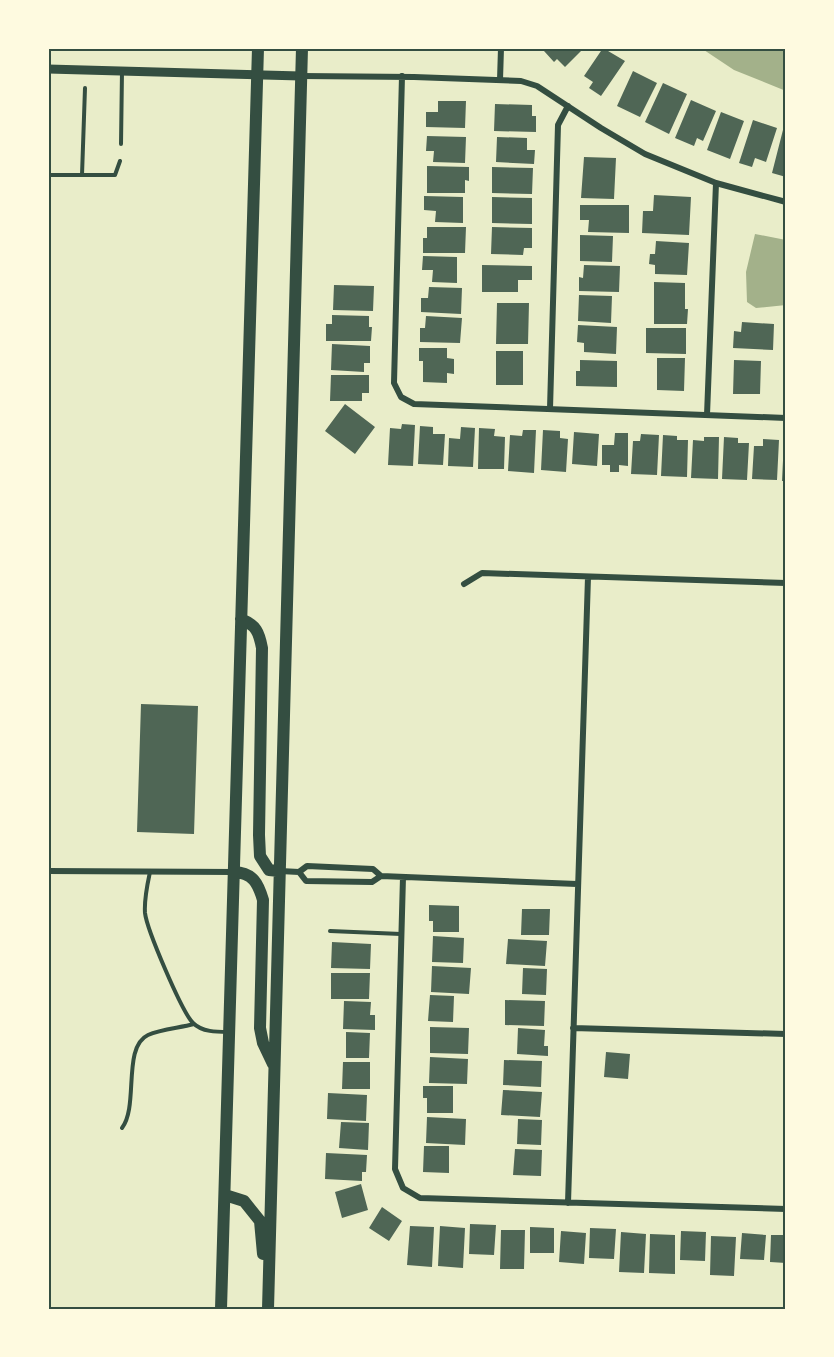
<svg xmlns="http://www.w3.org/2000/svg" width="834" height="1357" font-family="'PT Sans',sans-serif">
	<style>
		.water { fill: #a3b18a }
		.building { fill: #4f6655 }
		.lines { fill: none; stroke-linecap: round; stroke-linejoin: round }
		.service { stroke: #344e41; stroke-width: 4 }
		.minor { stroke: #344e41; stroke-width: 6 }
		.tertiary { stroke: #344e41; stroke-width: 9 }
		.primary { stroke: #344e41; stroke-width: 12 }
		.neatline { fill: none; stroke: #344e41; stroke-width: 2 }
	</style>
	<rect width="100%" height="100%" fill="#e9edc9"/>
	<path class="water" d="M701 48H786V91L734 70Z
		M755 234 786 240V305L756 308 747 302 746 272Z"/>
	<path class="building" d="M548 48H584L565 67 557 59 554 62 544 51Z
		M603 48 625 61 601 96 589 88 593 82 584 76Z
		M633 71 657 83 640 117 617 106Z
		M663 83 687 94 669 134 645 122Z
		M691 100 716 111 703 141 697 138 694 146 675 138Z
		M438 101H466L465 128 426 127V112H438Z
		M495 104 532 105V116H536V132L494 131Z
		M721 112 744 121 730 159 707 150Z
		M753 120 777 128 766 162 755 158 752 167 739 163Z
		M785 122H786V177L772 173Z
		M427 136 466 137 465 163 433 162 434 151H426Z
		M497 137 527 138V150H535L534 164 496 162Z
		M584 157 616 158 614 199 581 198Z
		M427 166 469 167V181L465 180V193H427Z
		M492 167 533 168 532 194 492 193Z
		M654 195 691 197 689 235 642 233 643 211H653Z
		M424 196 463 197V223L435 222 436 211 424 210Z
		M492 197 532 198V224L492 223Z
		M580 205H629V233L588 232 589 220H580Z
		M427 227H466L465 253H423V238H427Z
		M492 227 532 228V248H524L523 255 491 254Z
		M580 235 613 236 612 262 580 261Z
		M656 241 689 243 687 275 655 274V265L649 264 650 254H655Z
		M423 256 457 257V283L432 282 433 270H422Z
		M482 265 532 266V280H518V292H482Z
		M584 265 620 266 619 292 579 291V277L583 278Z
		M654 282 685 283V309H688L687 324H654Z
		M334 285 374 286 373 311 333 310Z
		M429 287 462 288 461 314 421 312V298H428Z
		M579 295 612 296 611 323 578 321Z
		M497 303H529L528 344H496Z
		M332 315 369 316V327H372L371 341H326V324H332Z
		M426 316 462 318 460 343 420 342V328H425Z
		M742 322 774 324 773 350 733 348 734 331 741 332Z
		M578 325 617 327 616 354 584 352V343L577 342Z
		M646 328H686V354L646 353Z
		M332 344 370 346V363H364V372L331 370Z
		M419 348H447V358L454 359V374L447 373V383L423 382V361H419Z
		M496 351H523V385H496Z
		M657 358H685L684 391 657 390Z
		M580 360 617 361V387L576 386V371H580Z
		M734 360 761 361 760 394H733Z
		M331 375H369V393H362V401H330Z
		M345 404 375 427 355 454 325 431Z
		M402 424 415 425 413 466 388 465 390 428 401 429Z
		M420 426 433 427V434H445L443 465 418 464Z
		M461 427 475 428 473 467 448 466 449 438 460 439Z
		M479 428 495 429 494 436 505 437 504 469H478Z
		M523 430H536L534 473 508 471 510 435 522 436Z
		M543 430 560 431V438L568 439 566 472 541 470Z
		M574 432 599 434 597 466 572 464Z
		M615 433H628V466L619 465V472H610V465H602V445H614Z
		M641 434 659 435 657 475 631 474 633 441H640Z
		M663 435 677 436V440H688L687 477 661 476Z
		M704 437H719L718 479 691 478 693 440 704 441Z
		M724 437 738 438V443H749L747 480 722 479Z
		M763 439 779 440 777 480 752 479 754 446H763Z
		M784 440H786V481H782Z
		M141 704 198 706 194 834 137 832Z
		M429 905 459 906V932H433V921H429Z
		M522 909H550L549 935H521Z
		M433 936 464 938 463 963 432 962Z
		M508 939 547 941 545 966 506 964Z
		M332 942 371 944 370 969 331 968Z
		M432 966 471 968 469 994 431 992Z
		M523 968 547 969 546 995 522 994Z
		M331 973H370L369 999H331Z
		M430 995 454 996 453 1022 428 1021Z
		M505 1000 545 1001 544 1026 505 1025Z
		M344 1001 371 1002 370 1015H375V1030L343 1029Z
		M430 1027 469 1028 468 1054 430 1053Z
		M518 1028 545 1030 544 1046H548V1056L517 1054Z
		M346 1032 370 1033 369 1058H346Z
		M606 1052 630 1054 628 1079 604 1077Z
		M430 1057 468 1059 467 1084 429 1083Z
		M504 1060 542 1061 541 1087 503 1085Z
		M343 1062H370V1089H342Z
		M423 1086H453V1113H427V1098H423Z
		M503 1090 542 1092 540 1117 501 1115Z
		M328 1093 367 1095 366 1121 327 1119Z
		M427 1117 466 1119 465 1145 426 1143Z
		M518 1119 542 1120 541 1145 517 1144Z
		M341 1122 369 1123 368 1150 339 1148Z
		M424 1146H449V1173L423 1172Z
		M515 1149 542 1150 541 1176 513 1175Z
		M326 1153 367 1155 366 1172H362V1181L325 1179Z
		M361 1184 368 1210 342 1218 335 1192Z
		M382 1207 402 1221 389 1241 369 1228Z
		M470 1224 496 1225 494 1255 469 1254Z
		M410 1226 434 1227 432 1267 407 1265Z
		M440 1226 465 1228 463 1268 438 1266Z
		M530 1227 554 1228V1253H530Z
		M590 1228 616 1229 614 1259 589 1258Z
		M501 1230H525L524 1269H500Z
		M561 1231 586 1233 584 1264 559 1262Z
		M681 1231 706 1232 705 1261 680 1260Z
		M621 1232 646 1234 644 1273 619 1272Z
		M742 1233 766 1235 764 1260 740 1259Z
		M650 1234 675 1235V1274L649 1273Z
		M771 1235H786V1263L770 1262Z
		M711 1236 736 1237 734 1276 710 1275Z"/>
	<g class="lines">
		<path class="service" d="M121 144 122 71
			M48 175H115L120 161
			M82 175 85 88
			M150 872C147 886 144 899 145 913 147 930 182 1012 193 1023 202 1032 217 1032 228 1032
			M330 931 401 934
			M122 1128C139 1106 122 1047 148 1035 161 1029 179 1028 194 1024"/>
		<path class="minor" d="M301 76 414 77 521 81 537 86 601 128 645 154 716 183 786 202
			M402 76 394 383 401 397 414 404 786 418
			M500 80 501 48
			M550 409 558 125 568 106
			M707 415 716 183
			M464 584 482 573 786 583
			M48 871 234 872
			M280 871 299 872 307 866 373 869 381 876
			M299 872 306 881 372 882 381 876 577 884
			M403 877 395 1169 403 1188 420 1198 786 1209
			M573 1028 786 1034
			M568 1203 588 577"/>
		<path class="tertiary" d="M48 69 301 76"/>
		<path class="primary" d="M241 619C256 625 259 632 262 648L259 835 260 856 269 870 279 871
			M234 872C253 873 258 883 263 900L260 1028 263 1043 273 1064
			M225 1195 244 1201 260 1221 263 1254
			M221 1309 258 48
			M268 1309 302 48"/>
	</g>
	<rect width="834" height="1357" fill="none" stroke="#fefae0" stroke-width="99"/>
	<rect x="50" y="50" width="734" height="1258" class="neatline"/>
</svg>
